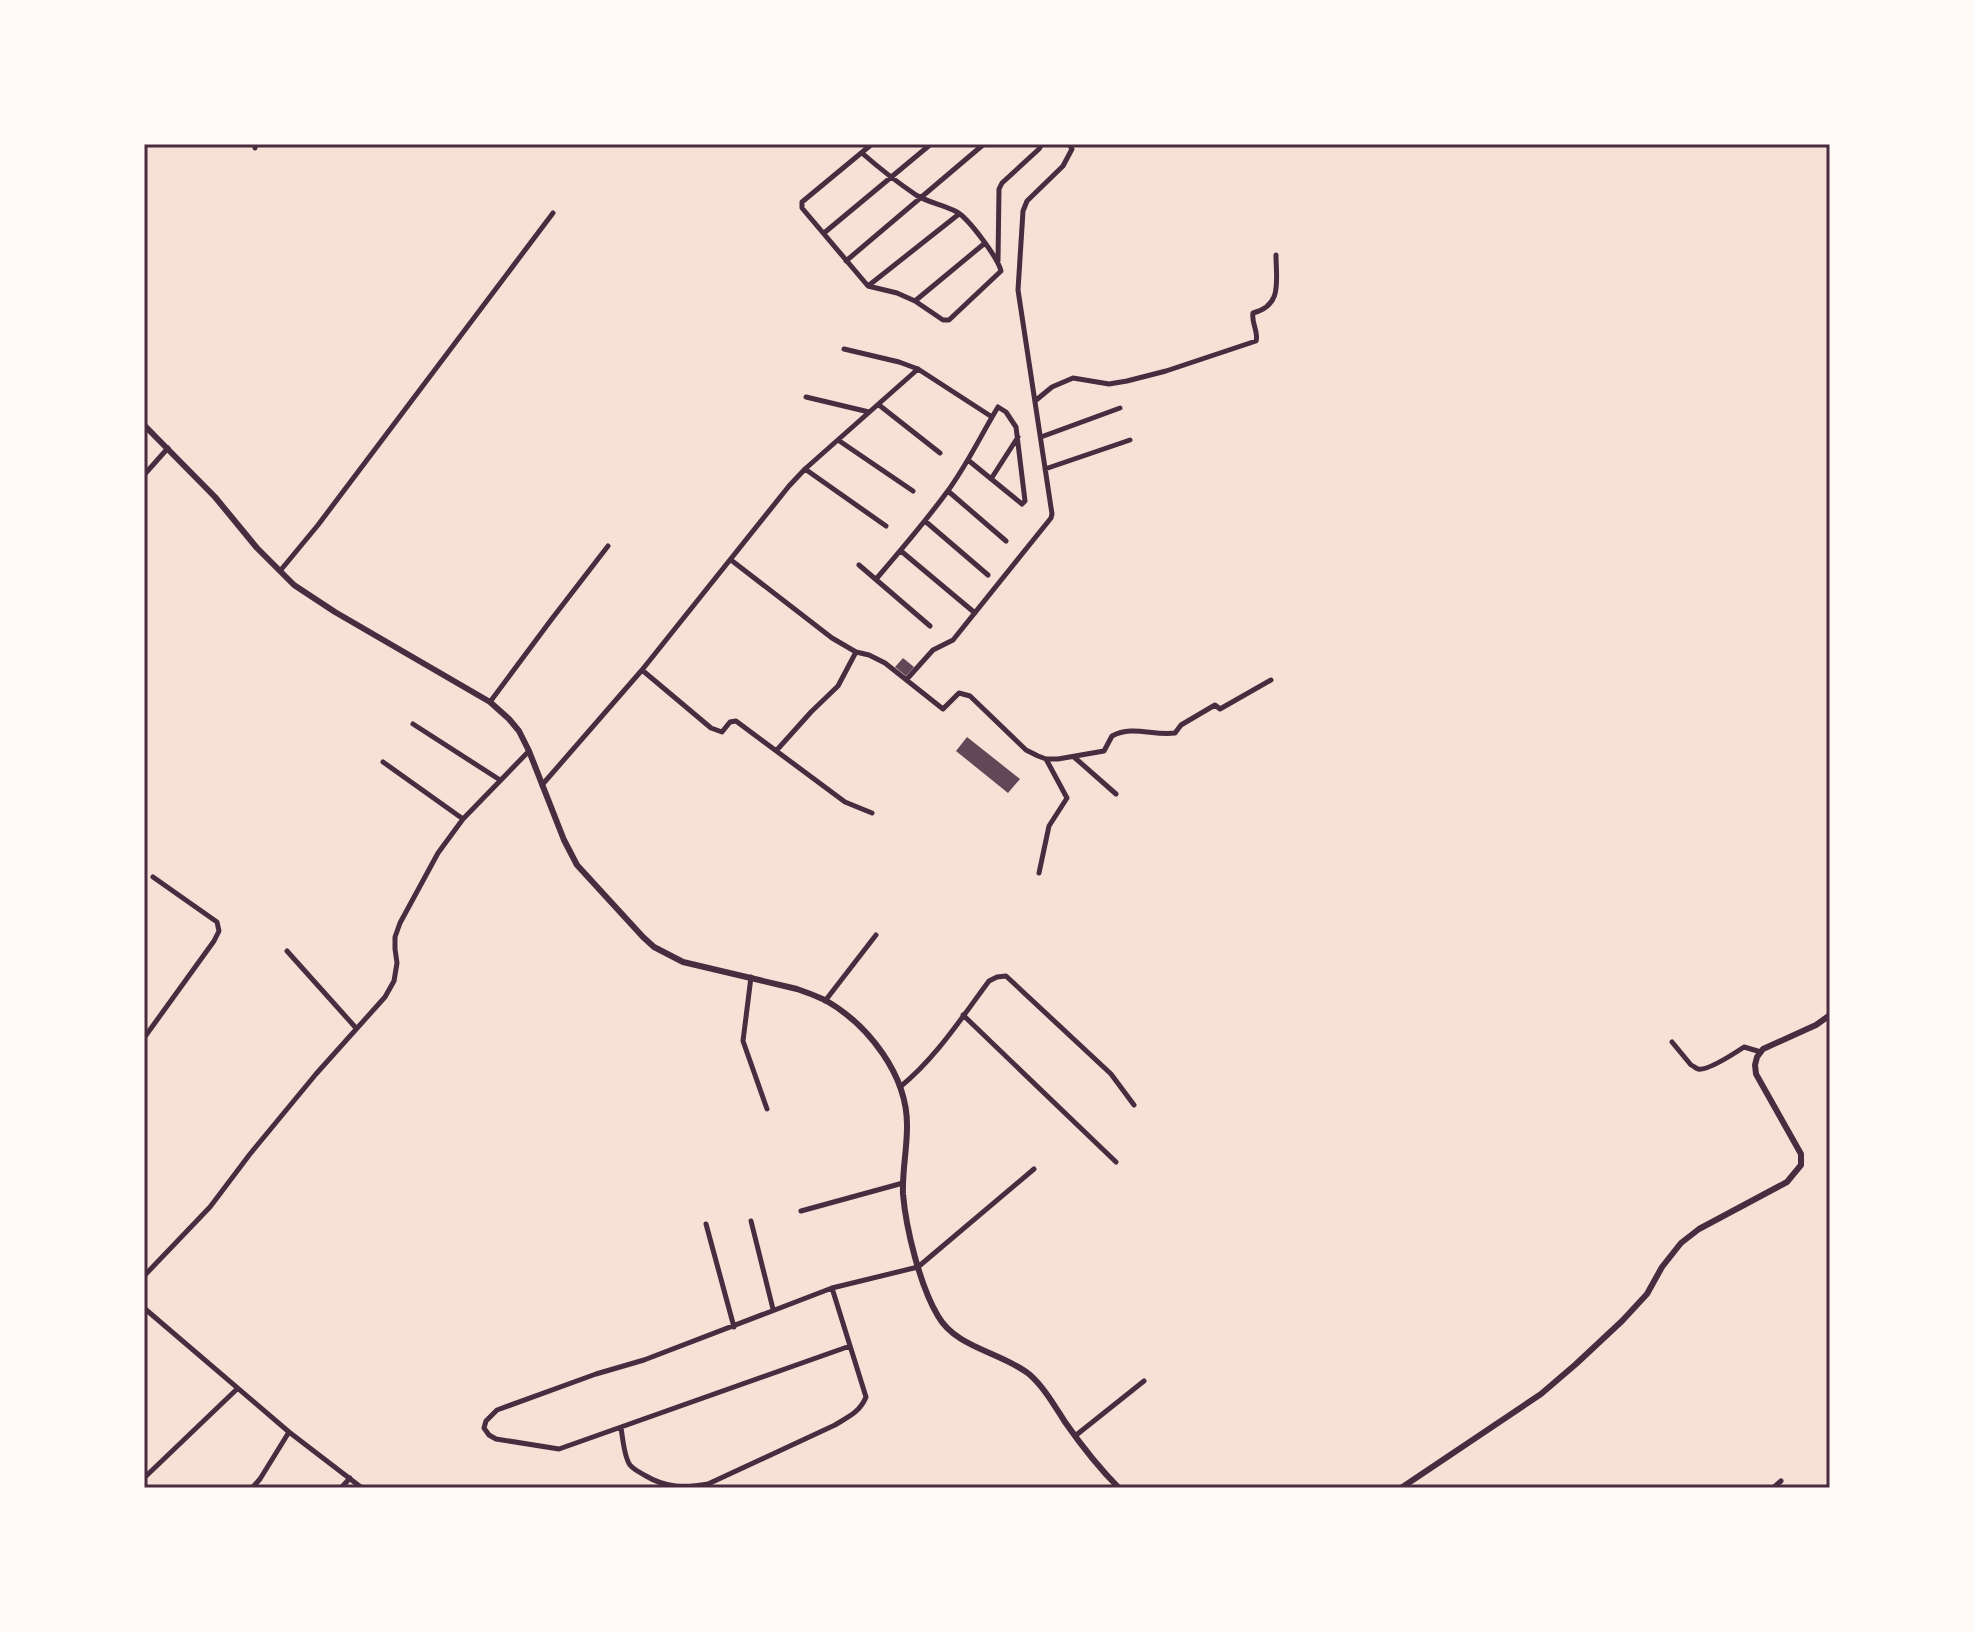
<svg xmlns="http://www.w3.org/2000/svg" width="1974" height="1632" font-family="'Nunito Sans',sans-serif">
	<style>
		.building { fill: #644757 }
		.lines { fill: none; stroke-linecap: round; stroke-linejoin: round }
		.minor { stroke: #4a2c40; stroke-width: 5 }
		.tertiary { stroke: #4a2c40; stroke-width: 6 }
		.neatline { fill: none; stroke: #4a2c40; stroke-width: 3 }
	</style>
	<rect width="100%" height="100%" fill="#f7e1d7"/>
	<path class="building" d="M903 658 914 667 906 676 895 667Z
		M967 737 1020 779 1008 793 956 751Z"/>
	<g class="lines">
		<path class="minor" d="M255 148 256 144
			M862 153C879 168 897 182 916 195 929 203 944 205 957 212 969 219 998 258 1001 271L949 320H943L915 301 897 293 868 286 802 208V202L872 144
			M824 233 931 144
			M846 261 984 144
			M998 261 999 189 1002 183 1039 149 1042 144
			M868 286 959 214
			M915 301 985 243
			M844 349 899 362 918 369 992 417
			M806 397 869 412
			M1035 401 1052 387 1073 378 1109 384 1127 381 1166 371 1256 341C1259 332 1251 323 1253 313 1283 306 1276 280 1276 255
			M879 405 940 453
			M1041 437 1120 408
			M838 440 913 491
			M968 460 1022 504
			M805 469 886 526
			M1045 469 1130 440
			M144 475 168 448
			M991 479 1018 437
			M948 491 1006 541
			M925 521 988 575
			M901 551 975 613
			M731 560 832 638 856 652 869 655 885 663 943 709 959 693 970 696 1026 750 1038 756 1046 759H1058L1104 751 1112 736C1132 725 1153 736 1175 733L1181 725 1215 705 1220 709 1271 680
			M859 565 930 626
			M280 571 318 525 553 213
			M877 578C901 550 925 522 947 492 967 465 981 435 998 407L1006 412 1016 427 1025 501 1022 504
			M642 670 711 728 722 732 730 722 736 721 845 802 872 813
			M907 679 933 650 953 640 1051 518 1052 514 1018 290 1023 211 1027 201 1063 166 1072 149 1069 144
			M490 702 551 620 608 546
			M413 724 500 780
			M776 751 811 712 838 686 856 652
			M1074 757 1116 794
			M383 762 463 819
			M542 785 642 670 789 486 805 469 918 369
			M1039 873 1049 826 1067 798 1046 759
			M287 951 356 1028
			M751 977 743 1041 767 1109
			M825 1001 876 935
			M963 1015 1116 1162
			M144 1038 214 941 219 931 217 922 153 877
			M1672 1042 1691 1065C1694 1066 1695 1068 1698 1069 1708 1071 1735 1053 1744 1047L1761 1052
			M900 1087C936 1058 962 1017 989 981L997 977 1006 976 1111 1074 1134 1105
			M801 1211 903 1183
			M751 1221 773 1309
			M706 1224 734 1327
			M144 1276 210 1207 250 1154 316 1074 385 997 394 981 397 963 395 949V937L400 923 438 853 463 819 529 751
			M144 1308 289 1432 362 1488
			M850 1346 559 1449 496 1439 489 1435 484 1428 486 1421 497 1410 596 1374 644 1360 832 1288 918 1267 1034 1169
			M621 1428C623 1439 624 1457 630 1465 634 1470 641 1473 646 1476 666 1488 685 1488 708 1484L835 1425C848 1417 860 1412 866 1397L832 1288
			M1075 1436 1144 1381
			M144 1478 237 1389
			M252 1488 260 1479 289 1432
			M341 1488 350 1478
			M1773 1488 1781 1481"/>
		<path class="tertiary" d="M144 425 215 497 257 548 294 585 335 612 490 702 509 719 519 731 529 751 564 840 577 865 643 937 654 947 683 962 797 989C806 992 816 996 825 1000 869 1025 908 1076 907 1127 907 1150 902 1172 903 1194 906 1229 920 1286 938 1316 956 1348 1001 1352 1029 1374 1044 1387 1054 1405 1065 1422 1081 1445 1099 1468 1119 1488
			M1401 1488 1541 1394 1576 1364 1622 1321 1647 1294 1662 1267 1681 1243 1699 1229 1787 1182 1801 1165V1154L1756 1074 1755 1065 1757 1057 1763 1049 1816 1025 1830 1015"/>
	</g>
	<rect width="1974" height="1632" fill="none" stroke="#fffaf5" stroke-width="292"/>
	<rect x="146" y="146" width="1682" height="1340" class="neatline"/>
</svg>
